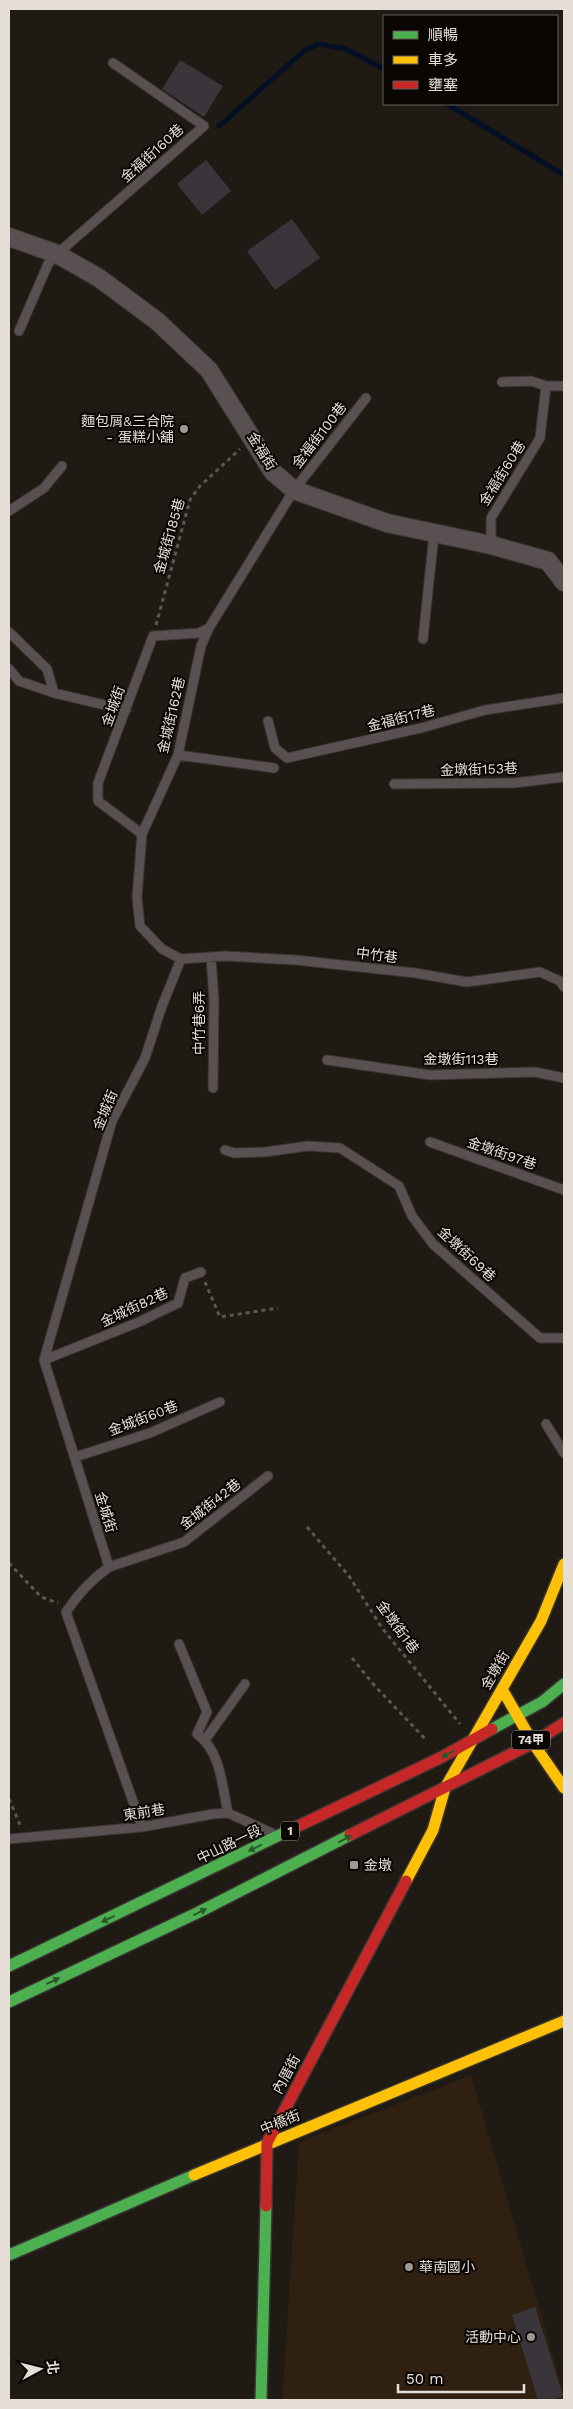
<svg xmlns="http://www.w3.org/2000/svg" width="573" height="2409" font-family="'Work Sans','Noto Sans TC',sans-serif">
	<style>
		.built { fill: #2f2012 }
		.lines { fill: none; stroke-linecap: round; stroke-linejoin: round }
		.stream { stroke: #030f24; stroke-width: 5 }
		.building { fill: #39353a }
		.lane-casing { stroke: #3a3530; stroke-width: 11 }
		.street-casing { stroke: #3a3530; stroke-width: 20 }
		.fast-casing { stroke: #3a3530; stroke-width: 14 }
		.slow-casing { stroke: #3a3530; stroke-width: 14 }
		.jam-casing { stroke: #3a3530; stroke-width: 14 }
		.path { stroke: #5c5655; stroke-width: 3; stroke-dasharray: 4 4; stroke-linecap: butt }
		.lane { stroke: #585051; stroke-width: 9 }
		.street { stroke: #585051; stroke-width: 18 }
		.fast { stroke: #4caf50; stroke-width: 11 }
		.slow { stroke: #ffc107; stroke-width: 11 }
		.jam { stroke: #c62828; stroke-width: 11 }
		.oneway { fill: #2b5a2a }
		.poi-dot { fill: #a09993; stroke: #0a0603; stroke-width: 2 }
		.labels { text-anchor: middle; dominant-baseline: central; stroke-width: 4; stroke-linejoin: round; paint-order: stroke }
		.shield { fill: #0a0603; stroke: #a39d97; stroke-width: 1 }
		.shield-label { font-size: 12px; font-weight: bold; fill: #e5ded7 }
		.street-label { font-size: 14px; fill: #e5ded7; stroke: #0a0603 }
		.poi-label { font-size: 14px; fill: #e5ded7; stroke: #0a0603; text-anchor: end }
	</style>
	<rect width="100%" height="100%" fill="#1f1a14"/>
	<path class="built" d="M471 2075 564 2393V2400H282L299 2142Z"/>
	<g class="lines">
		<path class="stream" d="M447 104 564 175
			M219 126 304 51 318 44 346 49 384 69"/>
	</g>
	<path class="building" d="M180 60 223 86 204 117 162 89Z
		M206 160 231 191 202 215 177 184Z
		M292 219 320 258 275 290 247 251Z
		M535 2307 563 2396 551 2400H538L512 2315Z"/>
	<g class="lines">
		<defs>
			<path id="lane" d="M19 331 48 264 57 254 204 126 113 63
				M502 382 531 381 546 386H564
				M9 511 44 488 62 466
				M491 545V518L540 438 546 386
				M9 632 47 669 54 693
				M423 639 434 534
				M9 669 19 681 54 693 126 710
				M268 721 275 748 287 758 421 728 485 710 564 698
				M178 755 274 768
				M394 784 514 783 564 777
				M142 834 98 801V783L153 636 199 633 209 628
				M211 958 214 999 213 1088
				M181 959 225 956 296 960 415 973 467 982 540 972 560 981 564 987
				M327 1060 430 1075 535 1072 564 1078
				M430 1142 564 1190
				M225 1150 234 1153 265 1152 308 1146 340 1148 399 1186 412 1216 433 1244 540 1338H564
				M44 1360 139 1322 178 1303 185 1278 201 1272
				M546 1424 564 1453
				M75 1457 150 1433 220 1402
				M109 1567 184 1542 268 1476
				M179 1644 207 1712 197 1734C221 1751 222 1786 228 1813
				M205 1740 245 1684
				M142 1827 66 1612C78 1594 92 1579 109 1567L44 1360 112 1121 145 1058 162 1006 181 959 162 949 140 926 137 897 142 834 178 755 201 646 209 628 294 490 366 398
				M9 1839 142 1827 213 1814 228 1813 272 1833"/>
			<path id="street" d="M9 237 57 254 99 278 157 321 209 370 273 472 294 490 387 523 491 545 548 561 564 582"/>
			<path id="fast" d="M492 1729 542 1702 564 1684
				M9 1966 288 1831
				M9 2002 199 1912 350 1835
				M9 2255 194 2175
				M261 2400 266 2206"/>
			<path id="slow" d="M502 1689 533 1743 564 1788
				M406 1881 433 1830 445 1788 541 1621 564 1564
				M194 2175 564 2021"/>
			<path id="jam" d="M288 1831 442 1757 492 1729
				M350 1835 533 1743 564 1723
				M266 2206 267 2143 406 1881"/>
		</defs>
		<use href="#lane" class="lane-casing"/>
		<use href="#street" class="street-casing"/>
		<use href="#fast" class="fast-casing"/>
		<use href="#slow" class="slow-casing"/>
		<use href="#jam" class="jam-casing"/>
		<path class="path" d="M156 625 190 500 199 487 240 449
			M205 1282 220 1317 278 1308
			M307 1527 349 1576 382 1628 460 1724
			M9 1563 41 1597 58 1603
			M352 1658 374 1685 427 1741
			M9 1799 21 1827"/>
		<use href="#lane" class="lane"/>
		<use href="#street" class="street"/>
		<use href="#fast" class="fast"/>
		<use href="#slow" class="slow"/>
		<use href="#jam" class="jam"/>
	</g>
	<defs><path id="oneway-solid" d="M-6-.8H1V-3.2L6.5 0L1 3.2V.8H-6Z" transform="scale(1.25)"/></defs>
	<g class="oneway">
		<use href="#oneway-solid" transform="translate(448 1754) rotate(151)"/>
		<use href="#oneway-solid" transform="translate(345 1839) rotate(-27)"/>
		<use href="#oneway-solid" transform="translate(255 1848) rotate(154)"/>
		<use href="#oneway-solid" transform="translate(200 1912) rotate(-26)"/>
		<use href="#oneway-solid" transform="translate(108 1919) rotate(155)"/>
		<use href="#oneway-solid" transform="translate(53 1981) rotate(-25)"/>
	</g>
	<g class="poi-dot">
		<circle cx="184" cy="429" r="5"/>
		<rect x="349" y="1860" width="10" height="10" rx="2.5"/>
		<circle cx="409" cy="2267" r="5"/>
		<circle cx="531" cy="2337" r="5"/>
	</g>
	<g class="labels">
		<g class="shield">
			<rect x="512" y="1730.5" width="38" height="19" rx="4"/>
			<rect x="281" y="1821.5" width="18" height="19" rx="4"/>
		</g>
		<g class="shield-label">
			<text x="531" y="1740">74甲</text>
			<text x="290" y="1831">1</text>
		</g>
		<g class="street-label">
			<text transform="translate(152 153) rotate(-42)">金福街160巷</text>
			<text transform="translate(319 435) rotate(-52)">金福街100巷</text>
			<text transform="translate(262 451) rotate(58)">金福街</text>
			<text transform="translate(502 473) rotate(-58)">金福街60巷</text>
			<text transform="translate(169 536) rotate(-74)">金城街185巷</text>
			<text transform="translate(113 706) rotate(-70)">金城街</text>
			<text transform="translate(171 715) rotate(-77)">金城街162巷</text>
			<text transform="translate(401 718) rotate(-14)">金福街17巷</text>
			<text transform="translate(479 769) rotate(-2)">金墩街153巷</text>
			<text transform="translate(377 955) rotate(7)">中竹巷</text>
			<text transform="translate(199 1023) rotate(-90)">中竹巷6弄</text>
			<text x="461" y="1059">金墩街113巷</text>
			<text transform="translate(105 1110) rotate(-67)">金城街</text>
			<text transform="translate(502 1153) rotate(19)">金墩街97巷</text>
			<text transform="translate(467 1254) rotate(43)">金墩街69巷</text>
			<text transform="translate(134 1307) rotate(-25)">金城街82巷</text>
			<text transform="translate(143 1418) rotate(-21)">金城街60巷</text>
			<text transform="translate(210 1504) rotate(-38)">金城街42巷</text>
			<text transform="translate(106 1512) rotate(73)">金城街</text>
			<text transform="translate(398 1627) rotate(54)">金墩街1巷</text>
			<text transform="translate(495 1670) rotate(-60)">金墩街</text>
			<text transform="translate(144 1812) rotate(-9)">東前巷</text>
			<text transform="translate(229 1844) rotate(-26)">中山路一段</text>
			<text transform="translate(286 2074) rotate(-62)">內厝街</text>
			<text transform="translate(280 2122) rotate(-22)">中橋街</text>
		</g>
		<g class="poi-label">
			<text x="174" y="421">麵包屑&amp;三合院<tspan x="174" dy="16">- 蛋糕小舖</tspan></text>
			<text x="364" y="1865" text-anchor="start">金墩</text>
			<text x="419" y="2267" text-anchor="start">華南國小</text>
			<text x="521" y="2337">活動中心</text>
		</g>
	</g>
	<rect width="573" height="2409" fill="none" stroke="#e5ded7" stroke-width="20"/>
	<rect x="383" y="15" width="175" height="90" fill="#0a0603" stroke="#625c58"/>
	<rect x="393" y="31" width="25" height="8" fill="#4caf50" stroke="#625c58"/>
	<text x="428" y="40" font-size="15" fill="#e5ded7">順暢</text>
	<rect x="393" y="56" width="25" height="8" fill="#ffc107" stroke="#625c58"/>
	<text x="428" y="65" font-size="15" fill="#e5ded7">車多</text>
	<rect x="393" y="81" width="25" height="8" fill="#c62828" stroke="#625c58"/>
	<text x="428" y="90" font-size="15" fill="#e5ded7">壅塞</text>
	<g transform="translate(40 2369) rotate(83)" stroke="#0a0603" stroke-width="4" paint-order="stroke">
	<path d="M0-4L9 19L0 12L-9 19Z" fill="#e5ded7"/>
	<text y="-8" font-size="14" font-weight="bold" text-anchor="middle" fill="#e5ded7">北</text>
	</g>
	<path d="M398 2384v8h126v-8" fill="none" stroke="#e5ded7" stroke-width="2.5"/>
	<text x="406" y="2384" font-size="15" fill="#e5ded7" stroke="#0a0603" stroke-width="4" paint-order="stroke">50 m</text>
</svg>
